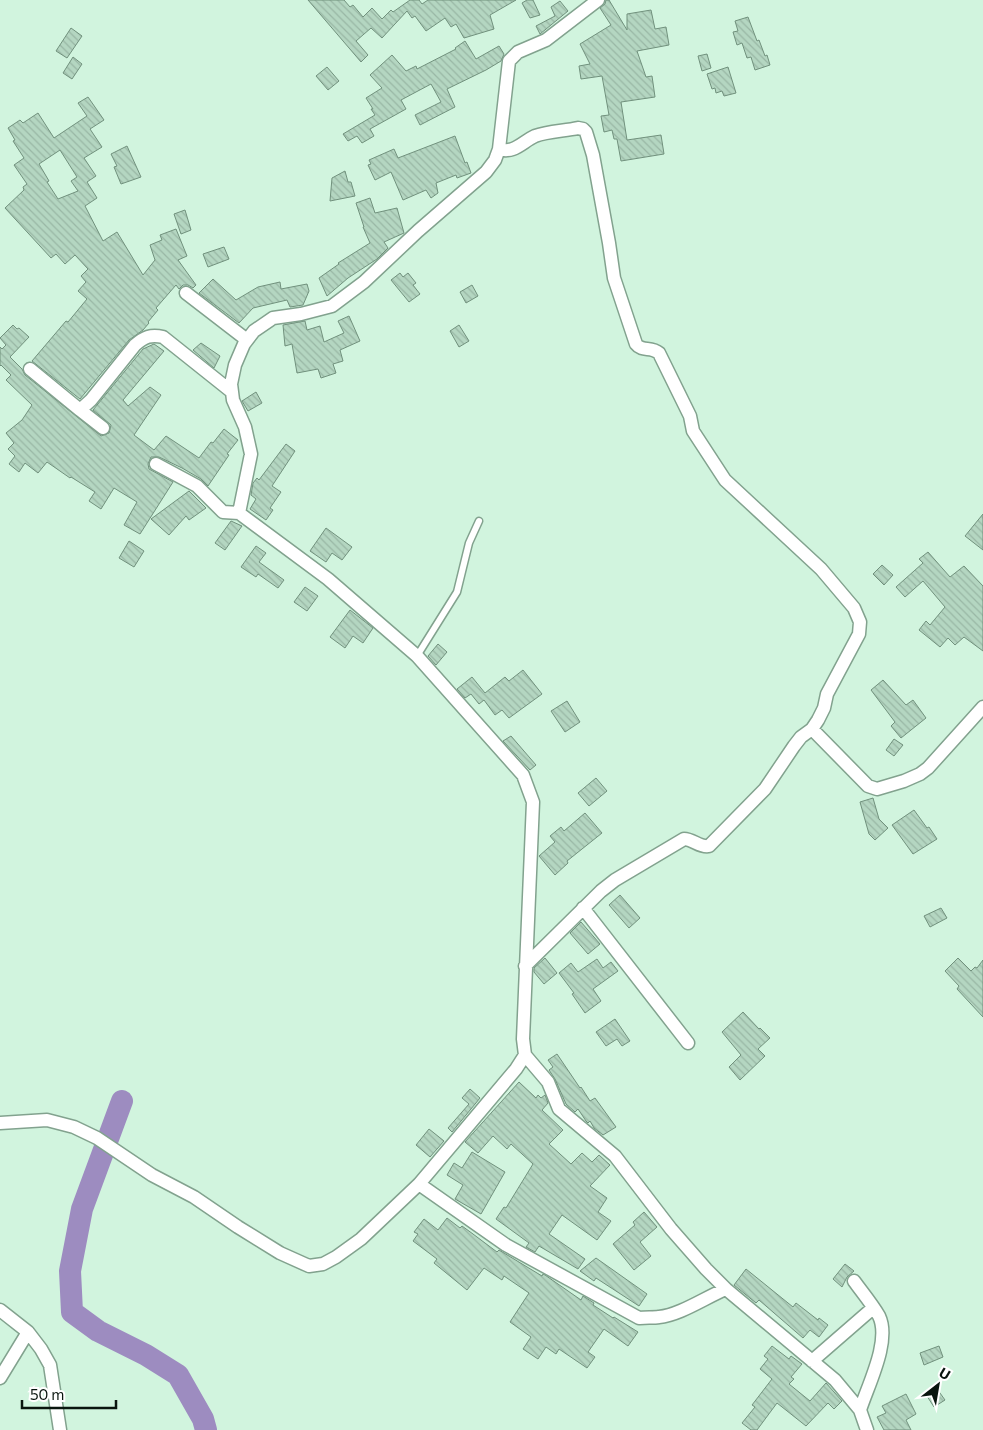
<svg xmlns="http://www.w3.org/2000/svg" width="983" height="1430" font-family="Commissioner,sans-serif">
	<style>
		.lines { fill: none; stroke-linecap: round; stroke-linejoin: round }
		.river { stroke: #9d8cc0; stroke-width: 22 }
		.building { fill: url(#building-back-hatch); stroke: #71917d; fill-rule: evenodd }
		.lane-casing { stroke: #82a28e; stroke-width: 9 }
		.street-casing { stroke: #82a28e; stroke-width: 15 }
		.lane { stroke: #fff; stroke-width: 6 }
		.street { stroke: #fff; stroke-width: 12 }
	</style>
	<defs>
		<pattern id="building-back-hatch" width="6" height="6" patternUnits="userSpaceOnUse" patternTransform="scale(1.25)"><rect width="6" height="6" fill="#b4d6c1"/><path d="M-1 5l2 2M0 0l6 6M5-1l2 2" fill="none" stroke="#99b7a5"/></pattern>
	</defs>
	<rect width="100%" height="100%" fill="#d1f4de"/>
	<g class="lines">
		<path class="river" d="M122 1101 82 1209 70 1271 72 1312 98 1331 146 1355 178 1375 203 1419 206 1430"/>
	</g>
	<path class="building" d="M308 0H344L350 7 353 5 363 17 372 8 382 19 391 10 393 12 410 0H419L422 4 428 0H516L490 15 494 29 464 38 456 24 451 27 445 18 426 31 415 16 412 18 407 11 382 38 371 28 356 41 368 55 361 62Z
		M527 0H533L540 15 530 18 522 3Z
		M606 0H609L627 30V14L651 10 655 29 666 27 669 45 637 51 646 77 652 76 655 97 621 102 627 140 661 135 664 154 621 161 617 139H614L612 130 604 132 601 116 609 115 602 76 581 79 579 66 590 64 580 44 611 25 600 8 605 4Z
		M560 1 568 11 540 34 536 26 555 16 551 7Z
		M748 17 757 41 759 40 765 56 767 55 770 65 755 70 751 57 747 58 742 43 737 45 733 32 738 31 735 21Z
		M71 28 82 36 67 58 56 51Z
		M465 41 476 59 499 46 504 54 501 61 486 70 447 89 455 107 420 125 415 115 441 102 431 84 401 100 406 109 370 129 374 136 362 143 357 136 348 141 343 134 375 115 371 109H373L366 98 382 88 370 75 392 55 406 71 416 66 417 69 456 49 455 48Z
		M707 54 711 68 702 71 698 56Z
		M73 57 82 64 72 79 63 73Z
		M327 67 339 81 328 90 316 76Z
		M728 67 736 93 724 96 722 91 716 93 715 88 712 89 707 74Z
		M88 97 104 120 90 129 102 147 84 158 96 176 87 182 97 198 85 206 103 241 117 232 143 275 155 260 150 245 162 240 160 235 176 229 187 256 178 260 196 285 193 288 188 285H183L179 289 176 285 156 308 158 310 148 322 149 323 143 330 129 340 80 399 32 361 66 321 68 322 87 299 78 291 86 282 81 276 88 269 75 255 65 264 56 254 51 258 5 208 24 190 23 187 27 184 14 165 24 158 13 141 15 140 8 128 20 120 23 123 38 113 54 138 87 116 78 103ZM60 150 77 177 71 181 78 191 58 199 47 182 49 181 39 164Z
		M455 136 465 163 467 162 471 173 457 178 456 175 436 183 438 193 431 198 426 190 403 200 391 172 375 180 368 165 371 164 369 160 394 149 398 158Z
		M127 146 141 177 121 184 114 167 117 166 111 154Z
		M345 171 348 182H351L355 196 330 201 332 178Z
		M370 198 375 213 397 208 404 233 384 242 388 248 377 259 348 278 327 296 319 278 339 264 338 263 370 243 363 227H364L356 203Z
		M185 210 191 230 181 234 174 214Z
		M224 247 229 259 208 267 203 254Z
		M400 273 403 277 408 273 416 283 413 285 420 294 409 302 391 280Z
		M213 279 236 300 258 287 280 282 281 289 307 284 309 291 303 305 290 307 287 300 253 308 239 323 199 293Z
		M472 285 478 296 466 303 460 292Z
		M349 316 360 341 340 350 343 361 333 364 336 373 321 378 318 369 297 373 292 344 285 346 283 325 305 321 307 330 320 326 324 342 344 333 338 321Z
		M13 325 17 329 19 328 29 337 10 357 22 369 25 375 101 436 109 433 111 425 93 410 143 349 154 344 164 351 123 400 128 406 150 387 161 395 134 435 154 450 166 436 199 458 211 442 213 443 224 429 238 440 227 454 229 455 208 486 201 479 182 468 159 457H151L148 464 149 469 173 482 140 534 124 525 137 502 114 488 101 509 89 501 95 492 71 477 70 478 47 462 38 473 25 463 19 472 9 464 15 456 8 449 14 443 6 433 22 420 32 405 6 380 11 375 1 365 0 366V347L2 349 6 345 0 338Z
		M459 325 469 341 459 347 450 331Z
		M201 343 220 356 214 368 193 350Z
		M256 392 262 403 248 411 242 401Z
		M286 444 295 451 272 486 281 492 270 508 273 510 266 520 250 509 256 499 251 495 253 483 257 478 259 480Z
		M189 491 206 508 189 520 186 516 169 535 151 519Z
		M983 514V550L965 536Z
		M231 521 242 526 225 550 215 543Z
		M326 528 352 547 342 560 332 553 326 562 310 551Z
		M129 541 144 551 134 567 119 558Z
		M256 546 266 553 259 562 284 580 278 588 258 574 256 577 241 567Z
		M928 552 950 577 964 566 983 586V651L964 637 955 645 948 638 940 647 919 630 926 621 930 625 945 607 923 581 905 597 896 587 923 563 919 559Z
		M882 565 893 575 884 585 873 574Z
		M305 587 318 596 307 611 294 602Z
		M350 610 373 628 363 643 353 636 345 648 330 637Z
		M438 644 447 652 436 665 428 656Z
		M523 670 542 694 509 718 502 710 495 715 484 700 479 704 471 694 465 698 457 689 472 677 485 693 505 677 509 681Z
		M883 680 906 705 913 700 926 718 901 738 891 726 895 722 871 690Z
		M567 701 580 722 565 732 551 711Z
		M511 736 536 765 530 770 503 741Z
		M894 739 903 745 894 756 886 750Z
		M596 778 607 791 589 806 578 793Z
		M873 798 879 819 888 828 875 840 869 834 860 802Z
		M914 810 927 828 929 827 937 839 913 854 892 825Z
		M585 813 602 833 567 861 568 863 555 875 539 856 555 842 550 836 561 827 564 831Z
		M620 895 640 918 629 928 609 905Z
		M941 908 947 918 930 927 924 916Z
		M581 922 600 944 588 954 570 933Z
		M545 958 557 973 544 984 534 972V968Z
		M958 958 971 971 975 967 977 968 983 960V1017L957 989 959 986 945 971Z
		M597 959 603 968 611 962 618 971 593 989 601 1001 585 1013 572 994 574 993 559 973 571 963 578 972Z
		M743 1012 759 1029 760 1028 770 1038 758 1049 765 1056 740 1080 729 1067 741 1055 722 1032Z
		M615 1019 630 1041 622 1046 617 1039 606 1046 596 1032Z
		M557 1054 580 1088 581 1087 590 1101 595 1098 616 1127 603 1135 594 1128 590 1121 588 1123 586 1121 578 1109 575 1112 566 1104 555 1079 549 1070 553 1067 548 1060Z
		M519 1082 536 1098 538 1095 541 1098 545 1095 548 1103 542 1110 563 1130 549 1144 571 1164 582 1153 592 1162 599 1155 610 1165 590 1186 607 1198 598 1212 611 1221 597 1240 562 1215 549 1234 585 1259 578 1269 539 1246 535 1252 526 1247 529 1243 496 1219 504 1207 506 1208 533 1164 511 1144 507 1149 493 1136 478 1153 465 1142Z
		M470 1089 480 1098 452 1132 448 1128 469 1104 462 1098Z
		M429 1129 444 1141 430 1157 416 1145Z
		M472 1152 505 1172 481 1214 455 1199 463 1185 447 1175 454 1163 462 1168Z
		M644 1212 657 1227 640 1242 651 1256 634 1270 613 1244 635 1225 633 1222Z
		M447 1218 460 1228 462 1226 473 1234 497 1252 499 1250 542 1276 543 1274 545 1275 581 1300 583 1296 594 1303 593 1305 613 1318 614 1317 638 1332 628 1346 604 1329 588 1352 595 1357 587 1368 559 1349 556 1354 546 1347 538 1359 523 1349 531 1337 510 1322 529 1293 504 1276 502 1280 484 1268 467 1290 434 1263 437 1259 413 1241 418 1234 414 1232 424 1219 438 1230Z
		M596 1258 647 1294 639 1306 596 1278 594 1281 580 1271Z
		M845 1264 854 1271 847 1277 842 1287 833 1279Z
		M746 1269 793 1307 796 1303 818 1320 819 1318 828 1325 819 1337 810 1330 803 1338 759 1300 756 1303 734 1285Z
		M772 1346 789 1359 791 1356 802 1364 791 1377 794 1379 789 1384 810 1401 826 1383 842 1401 834 1409 828 1403 806 1426 777 1403 757 1430H751L742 1423 755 1407 752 1405 772 1379 760 1369 768 1359 764 1356Z
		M939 1346 943 1357 924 1365 920 1353Z
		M935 1386 945 1400 934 1407 925 1393Z
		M906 1394 916 1414 906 1420 911 1430H884L877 1417 886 1413 882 1406Z"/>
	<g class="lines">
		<defs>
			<path id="lane" d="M417 656 457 592 469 543 479 521"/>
			<path id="street" d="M499 149C514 154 522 142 535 136 548 131 565 131 578 128L583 129 586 132 593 155 609 243 614 278 636 344C642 352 651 346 659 353L690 416 693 431 725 480 821 569 854 608 860 622 859 634 827 694 824 708 818 720 812 729 801 737 794 746 765 789 709 846C700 848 693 839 684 839L615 880 601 891 525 966
				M186 293 247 340
				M30 369 80 410 91 400 135 345C144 337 151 334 163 337L232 392
				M80 410 103 428
				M156 464 197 486 223 512 239 513
				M812 729 868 786 877 789 904 781 920 774 928 768 983 707
				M583 908 688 1043
				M525 1055 548 1082 559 1109 615 1156 671 1229 706 1269 726 1289
				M0 1123 47 1120 74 1127 97 1138 152 1175 194 1197 238 1227 280 1253 309 1266 323 1264 336 1257 361 1239 419 1184 516 1069 525 1055 523 1039 533 802 523 775 417 656 328 579 239 513 251 454 245 427 233 400 231 384 235 365 244 344 254 331 273 318 301 314 332 306 364 282 418 231 486 172 495 160 499 149 509 61 518 52 546 40 598 0
				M419 1184 506 1245 639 1318C646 1317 653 1318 659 1317 680 1315 706 1297 726 1289L835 1380 860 1410 867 1430
				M854 1281C862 1292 872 1304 879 1316 891 1341 868 1385 860 1410
				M0 1310 28 1332 41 1349 50 1365 60 1430
				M812 1361 873 1308
				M0 1378 28 1332"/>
		</defs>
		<use href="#lane" class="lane-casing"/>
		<use href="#street" class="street-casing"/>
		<use href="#lane" class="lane"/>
		<use href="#street" class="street"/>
	</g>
	<g transform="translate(938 1385) rotate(31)" stroke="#ffffff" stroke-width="4" paint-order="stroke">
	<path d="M0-4L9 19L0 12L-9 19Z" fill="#09150e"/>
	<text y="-8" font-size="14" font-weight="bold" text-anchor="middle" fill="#09150e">U</text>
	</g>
	<path d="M22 1400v8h94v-8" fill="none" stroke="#09150e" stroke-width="2.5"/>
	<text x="30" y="1400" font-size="15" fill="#09150e" stroke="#ffffff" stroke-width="4" paint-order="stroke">50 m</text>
</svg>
